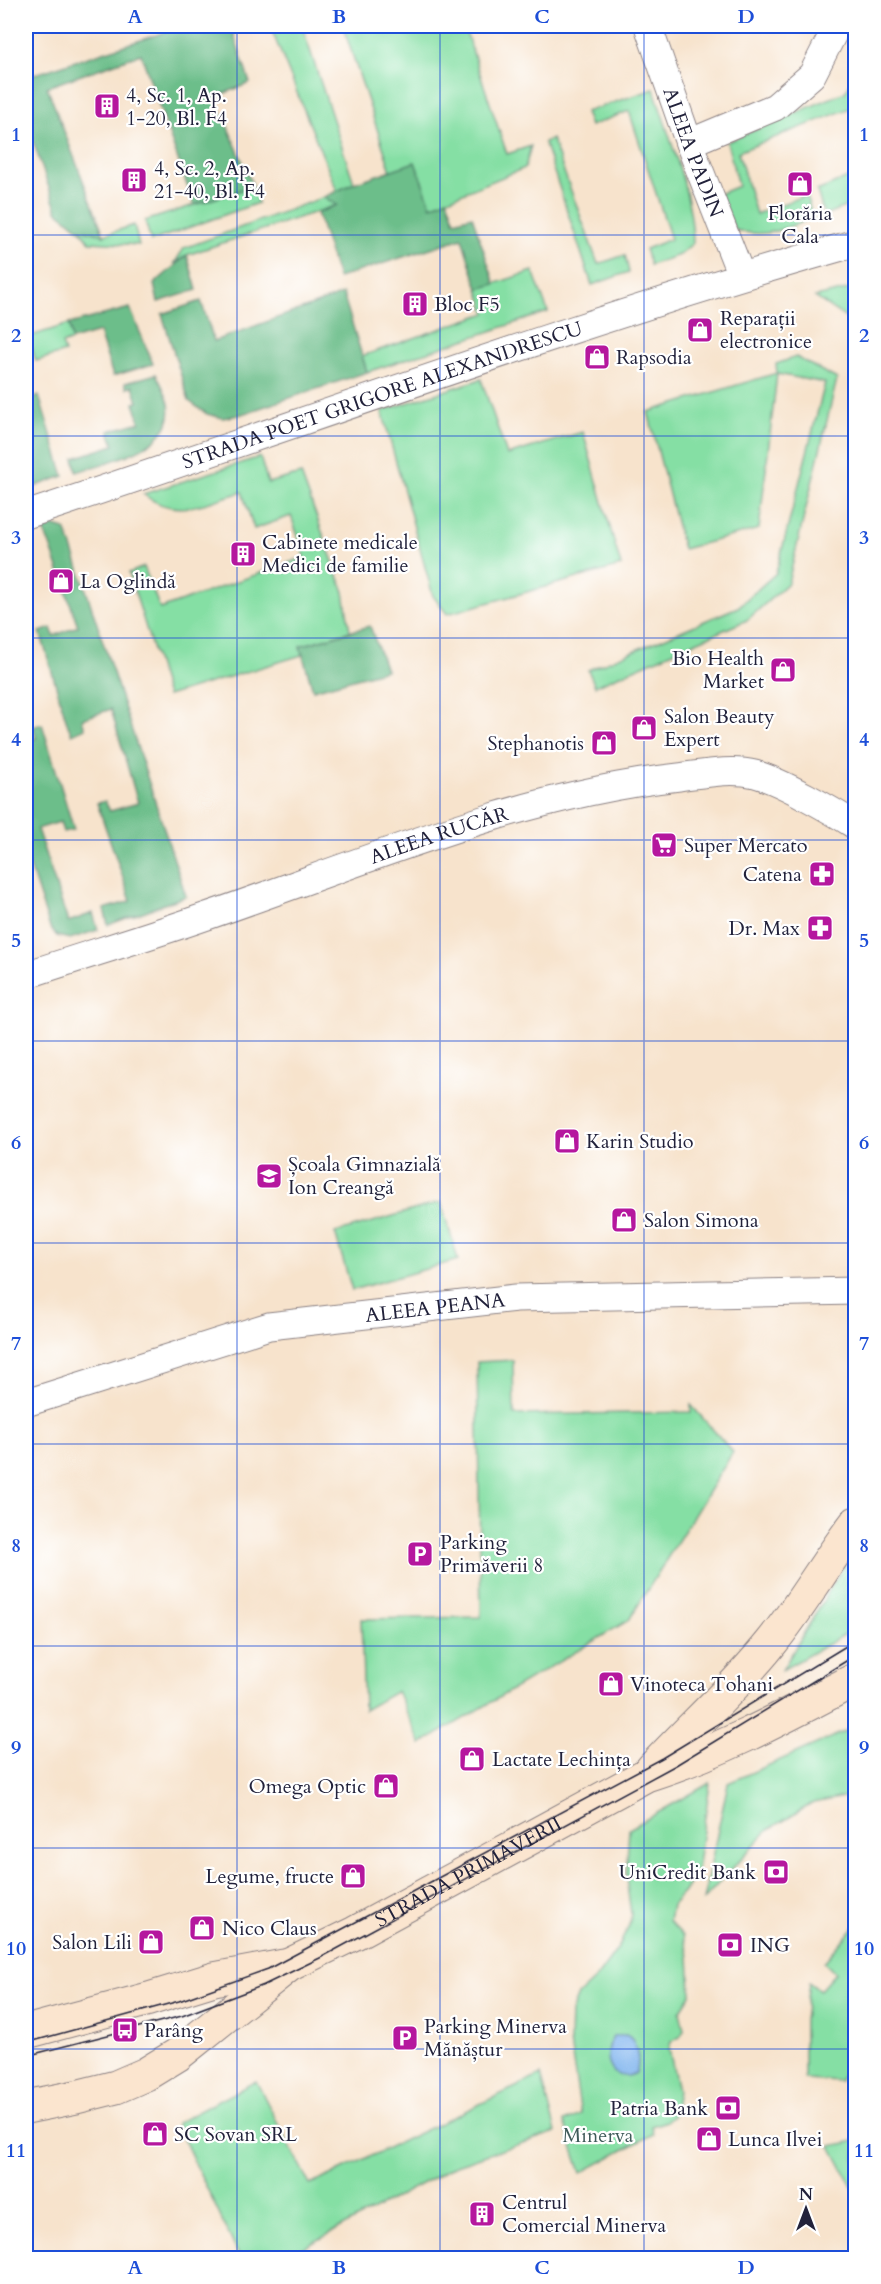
<svg xmlns="http://www.w3.org/2000/svg" width="881" height="2284" font-family="Cardo,serif">
	<style>
		.green { fill: #85dfa4; stroke: #548070; stroke-width: 1.5 }
		.forest { fill: #6cbe8a; stroke: #477062; stroke-width: 1.5 }
		.water { fill: #81b5ee; stroke: #526c94; stroke-width: 1.5 }
		.lines { fill: none; stroke-linecap: round; stroke-linejoin: round }
		.minor-casing { stroke: #8c8284; stroke-width: 29 }
		.secondary-casing { stroke: #8c8284; stroke-width: 35 }
		.minor { stroke: #fff; stroke-width: 27 }
		.secondary { stroke: #fbe5cf; stroke-width: 33 }
		.tram { stroke: #22223b; stroke-width: 1.5 }
		.grid { fill: none; stroke: #1d4ed8; stroke-width: 1.5; stroke-opacity: 0.55 }
		.labels { text-anchor: middle; dominant-baseline: central; stroke-width: 4.5; stroke-linejoin: round; paint-order: stroke }
		.poi-label { font-size: 20px; fill: #22223b; stroke: #fff; text-anchor: start }
		.street-label { font-size: 20px; fill: #22223b; stroke: #fff }
		.park-label { font-size: 20px; fill: #405b5a; stroke: #fff }
		.neatline { fill: none; stroke: #1d4ed8; stroke-width: 2 }
		.grid-label { font-size: 20px; text-anchor: middle; font-weight: bold; fill: #1d4ed8 }
	</style>
	<rect width="100%" height="100%" fill="#fff"/>
	<filter id="ink" filterUnits="userSpaceOnUse"><feTurbulence type="fractalNoise" baseFrequency=".0167" numOctaves="2"/><feDisplacementMap in="SourceGraphic" scale="12" xChannelSelector="R" yChannelSelector="G"/><feConvolveMatrix kernelMatrix="1 2 1 2 8 2 1 2 1" color-interpolation-filters="sRGB"/></filter>
	<filter id="wash" filterUnits="userSpaceOnUse"><feTurbulence type="fractalNoise" baseFrequency=".008" numOctaves="4" result="noise"/><feDisplacementMap in="SourceGraphic" scale="24" xChannelSelector="R" yChannelSelector="G"/><feGaussianBlur stdDeviation="1.35" result="paint"/><feColorMatrix in="noise" values="0 0 0 0 0 0 0 0 0 0 0 0 0 0 0 0 0 1.4 0 .05"/><feComposite in="paint" operator="in"/></filter>
	<g filter="url(#wash)">
		<rect width="100%" height="100%" fill="#f7e3cc"/>
		<path class="green" d="M270 26H302L354 183 337 191Z
			M343 26H464L507 154 531 146 525 168 431 206 415 163 391 171Z
			M855 76V103L853 107 738 152 756 214 806 195 813 218C783 229 767 239 735 230L719 194 738 186 727 142 845 92Z
			M654 89C668 136 693 194 693 243L679 255 650 265 645 249 671 239 629 111 590 126 585 112Z
			M552 139 598 264 625 255 629 272 592 285 544 142Z
			M850 177 855 194V203L824 215 817 191Z
			M253 186 258 203 151 241 145 221Z
			M324 197 337 205 187 255 174 264 184 248Z
			M134 225 139 245 90 242 79 229 104 235Z
			M533 271 548 312 367 372 362 356 486 313 478 289Z
			M855 288V324L815 297Z
			M69 324 72 340 62 344 65 352 36 361 28 337Z
			M796 357 837 379 788 583 747 620 595 686 588 670 738 607 776 573 825 383 777 374 759 529 683 549 648 412 777 373 776 364Z
			M481 379 507 455 583 432 621 566 447 614 433 596 382 411Z
			M260 457 268 483 301 474 344 592 350 631 300 646 302 655 167 696 129 573 144 567 160 609 305 557 291 516 254 529 242 492C205 502 177 521 143 494Z
			M441 1202 458 1260 352 1290 335 1233Z
			M513 1360 514 1415 691 1412V1405L733 1452 629 1620 421 1744 397 1691 364 1710 361 1619 481 1617 477 1362Z
			M845 1564 855 1586V1629L782 1670Z
			M855 1727V1795L813 1803 768 1830 703 1900 728 1783Z
			M710 1783 697 1871 684 1892 672 1905 669 1921 683 1936 689 1956 691 1995 680 2012 684 2030 680 2037 671 2042 669 2049 678 2090 674 2115 667 2121 651 2126 653 2134 581 2173 564 2122 581 2115 570 2042 571 2012 578 1995 597 1977 618 1948 629 1926 631 1914 626 1878 629 1829Z
			M855 1926V2038L840 2081 804 2079V2020L809 1983 820 1990 835 1973 824 1962Z
			M541 2075 556 2132 456 2165 285 2258H240L176 2123 256 2081 310 2185Z
			M855 2141H856L855 2191 831 2146Z"/>
		<path class="forest" d="M184 26H231L250 83 215 97 253 186 194 205 141 54 47 87 104 235 79 229 57 211 26 121V77Z
			M415 162 431 206 447 199 455 221 472 216 495 284 478 289 462 238 338 278 317 213 337 205 324 197 354 183Z
			M187 255 197 290 158 302 154 284Z
			M343 294 367 372 239 415 223 418 207 414 189 401 162 314 201 301 214 341Z
			M130 308 153 364 113 376 99 332 72 340 69 324Z
			M156 374C161 383 167 394 169 404 177 448 109 461 77 472L74 458 114 445 109 431 140 422 134 403 138 402 133 386 127 388 125 383Z
			M26 386 31 399 39 396 64 476 26 490Z
			M55 526 65 529 71 544 186 896 108 925 104 909 131 901 97 803 105 801 110 811 138 803 111 709 82 719 85 728 72 734 68 726 40 632 51 628 54 636 78 626 50 545 43 530Z
			M370 626 386 670 313 690 300 646Z
			M42 724 74 830 63 832 60 822 37 829 68 922 93 913 98 930 70 939 57 936 50 928 26 855V742L36 738 33 727Z"/>
		<path class="water" d="M626 2035C638 2040 640 2062 636 2073 609 2086 602 2055 613 2037Z"/>
	</g>
	<g filter="url(#ink)">
		<g class="lines">
			<defs>
				<g id="minor">
					<path id="s1" d="M648 26 689 143 741 275"/>
					<path d="M689 143 775 107 812 75 833 34 835 26"/>
					<path id="s2" d="M26 515C302 424 575 322 856 243"/>
					<path id="s3" d="M26 975C86 955 147 937 207 916 359 864 517 795 679 777 703 774 731 768 755 774 781 781 833 811 856 826"/>
					<path id="s4" d="M26 1403 269 1326 516 1298 856 1291"/>
				</g>
				<g id="secondary">
					<path d="M652 1769C691 1727 735 1688 771 1643 802 1605 826 1562 856 1523"/>
					<path d="M26 2032 149 1999 214 1979 284 1966"/>
					<path id="s5" d="M26 2107 76 2097 116 2087 146 2074 177 2055 289 1965 355 1933 646 1775C722 1751 786 1716 856 1679"/>
				</g>
			</defs>
			<use href="#minor" class="minor-casing"/>
			<use href="#secondary" class="secondary-casing"/>
			<use href="#minor" class="minor"/>
			<use href="#secondary" class="secondary"/>
			<path class="tram" d="M26 2043 179 2001 268 1969 662 1758 856 1640
				M26 2056 182 2016 264 1985 322 1957 676 1765 856 1655"/>
		</g>
	</g>
	<path class="grid" d="M237 26V2258M440 26V2258M644 26V2258M26 235H856M26 436H856M26 638H856M26 840H856M26 1041H856M26 1243H856M26 1444H856M26 1646H856M26 1848H856M26 2049H856"/>
	<defs>
		<symbol id="building-square" viewBox="-11 -11 22 22"><rect x="-9" y="-9" width="18" height="18" rx="4" fill="#b5179e" stroke="#fff"/><path d="M-4-6H4V6H1V3H-1V6H-4ZM-2.5-4.3h1.7v1.8h-1.7ZM.8-4.3h1.7v1.8H.8ZM-2.5-1h1.7V.8h-1.7ZM.8-1h1.7V.8H.8Z" fill="#fff"/></symbol>
		<symbol id="shop-square" viewBox="-11 -11 22 22"><rect x="-9" y="-9" width="18" height="18" rx="4" fill="#b5179e" stroke="#fff"/><path d="M-5-2.5h2.3a2.7 3.5 0 0 1 5.4 0H5L5.5 6h-11ZM-1.5-2.5h3a1.5 2.3 0 0 0-3 0Z" fill="#fff"/></symbol>
		<symbol id="supermarket-square" viewBox="-11 -11 22 22"><rect x="-9" y="-9" width="18" height="18" rx="4" fill="#b5179e" stroke="#fff"/><path d="M-6-5.5h2.5l.6 2H6L4.5 2H-2.5L-4.4-4H-6ZM-1.5 3.2a1.3 1.3 0 1 0 .1 0ZM3 3.2a1.3 1.3 0 1 0 .1 0Z" fill="#fff"/></symbol>
		<symbol id="pharmacy-square" viewBox="-11 -11 22 22"><rect x="-9" y="-9" width="18" height="18" rx="4" fill="#b5179e" stroke="#fff"/><path d="M-2-6h4v4h4v4h-4v4h-4v-4h-4v-4h4Z" fill="#fff"/></symbol>
		<symbol id="school-square" viewBox="-11 -11 22 22"><rect x="-9" y="-9" width="18" height="18" rx="4" fill="#b5179e" stroke="#fff"/><path d="M0-5L7-2L0 1L-7-2ZM-4 1L0 2.5L4 1V4Q0 6-4 4Z" fill="#fff"/></symbol>
		<symbol id="parking-square" viewBox="-11 -11 22 22"><rect x="-9" y="-9" width="18" height="18" rx="4" fill="#b5179e" stroke="#fff"/><path d="M-3.5-5.5H1a3.5 3.5 0 0 1 0 7H-1V5.5H-3.5ZM-1-3.4V-.6H.8a1.4 1.4 0 0 0 0-2.8Z" fill="#fff"/></symbol>
		<symbol id="bank-square" viewBox="-11 -11 22 22"><rect x="-9" y="-9" width="18" height="18" rx="4" fill="#b5179e" stroke="#fff"/><path d="M-6-4H6V4H-6ZM0-2.3a2.3 2.3 0 1 0 0 4.6a2.3 2.3 0 1 0 0-4.6Z" fill="#fff"/></symbol>
		<symbol id="bus-square" viewBox="-11 -11 22 22"><rect x="-9" y="-9" width="18" height="18" rx="4" fill="#b5179e" stroke="#fff"/><path d="M-5-6H5V4H4V6H2V4H-2V6H-4V4H-5ZM-3.5-4V0h7V-4ZM-3.5 1.2v1.5H-2V1.2ZM2 1.2v1.5H3.5V1.2Z" fill="#fff"/></symbol>
	</defs>
	<g fill-rule="evenodd">
		<use href="#building-square" x="92" y="91" width="30" height="30"/>
		<use href="#building-square" x="119" y="165" width="30" height="30"/>
		<use href="#shop-square" x="785" y="169" width="30" height="30"/>
		<use href="#building-square" x="400" y="289" width="30" height="30"/>
		<use href="#shop-square" x="685" y="315" width="30" height="30"/>
		<use href="#shop-square" x="582" y="342" width="30" height="30"/>
		<use href="#building-square" x="228" y="539" width="30" height="30"/>
		<use href="#shop-square" x="46" y="566" width="30" height="30"/>
		<use href="#shop-square" x="768" y="655" width="30" height="30"/>
		<use href="#shop-square" x="629" y="713" width="30" height="30"/>
		<use href="#shop-square" x="589" y="728" width="30" height="30"/>
		<use href="#supermarket-square" x="649" y="830" width="30" height="30"/>
		<use href="#pharmacy-square" x="807" y="859" width="30" height="30"/>
		<use href="#pharmacy-square" x="805" y="913" width="30" height="30"/>
		<use href="#shop-square" x="552" y="1126" width="30" height="30"/>
		<use href="#school-square" x="254" y="1161" width="30" height="30"/>
		<use href="#shop-square" x="609" y="1205" width="30" height="30"/>
		<use href="#parking-square" x="405" y="1539" width="30" height="30"/>
		<use href="#shop-square" x="596" y="1669" width="30" height="30"/>
		<use href="#shop-square" x="457" y="1744" width="30" height="30"/>
		<use href="#shop-square" x="371" y="1771" width="30" height="30"/>
		<use href="#bank-square" x="761" y="1857" width="30" height="30"/>
		<use href="#shop-square" x="338" y="1861" width="30" height="30"/>
		<use href="#shop-square" x="187" y="1913" width="30" height="30"/>
		<use href="#shop-square" x="136" y="1927" width="30" height="30"/>
		<use href="#bank-square" x="715" y="1930" width="30" height="30"/>
		<use href="#bus-square" x="110" y="2015" width="30" height="30"/>
		<use href="#parking-square" x="390" y="2023" width="30" height="30"/>
		<use href="#bank-square" x="713" y="2093" width="30" height="30"/>
		<use href="#shop-square" x="140" y="2119" width="30" height="30"/>
		<use href="#shop-square" x="694" y="2124" width="30" height="30"/>
		<use href="#building-square" x="467" y="2199" width="30" height="30"/>
	</g>
	<g class="labels">
		<g class="poi-label">
			<text x="126" y="95">4, Sc. 1, Ap.<tspan x="126" dy="23">1-20, Bl. F4</tspan></text>
			<text x="154" y="168">4, Sc. 2, Ap.<tspan x="154" dy="23">21-40, Bl. F4</tspan></text>
			<text x="800" y="213" text-anchor="middle">Florăria<tspan x="800" dy="23">Cala</tspan></text>
			<text x="434" y="304">Bloc F5</text>
			<text x="720" y="318">Reparații<tspan x="720" dy="23">electronice</tspan></text>
			<text x="616" y="357">Rapsodia</text>
			<text x="262" y="542">Cabinete medicale<tspan x="262" dy="23">Medici de familie</tspan></text>
			<text x="80" y="581">La Oglindă</text>
			<text x="764" y="658" text-anchor="end">Bio Health<tspan x="764" dy="23">Market</tspan></text>
			<text x="664" y="716">Salon Beauty<tspan x="664" dy="23">Expert</tspan></text>
			<text x="584" y="743" text-anchor="end">Stephanotis</text>
			<text x="684" y="845">Super Mercato</text>
			<text x="802" y="874" text-anchor="end">Catena</text>
			<text x="800" y="928" text-anchor="end">Dr. Max</text>
			<text x="586" y="1141">Karin Studio</text>
			<text x="288" y="1164">Școala Gimnazială<tspan x="288" dy="23">Ion Creangă</tspan></text>
			<text x="644" y="1220">Salon Simona</text>
			<text x="440" y="1542">Parking<tspan x="440" dy="23">Primăverii 8</tspan></text>
			<text x="630" y="1684">Vinoteca Tohani</text>
			<text x="492" y="1759">Lactate Lechința</text>
			<text x="366" y="1786" text-anchor="end">Omega Optic</text>
			<text x="756" y="1872" text-anchor="end">UniCredit Bank</text>
			<text x="334" y="1876" text-anchor="end">Legume, fructe</text>
			<text x="222" y="1928">Nico Claus</text>
			<text x="132" y="1942" text-anchor="end">Salon Lili</text>
			<text x="750" y="1945">ING</text>
			<text x="424" y="2026">Parking Minerva<tspan x="424" dy="23">Mănăștur</tspan></text>
			<text x="144" y="2030">Parâng</text>
			<text x="708" y="2108" text-anchor="end">Patria Bank</text>
			<text x="174" y="2134">SC Sovan SRL</text>
			<text x="728" y="2139">Lunca Ilvei</text>
			<text x="502" y="2202">Centrul<tspan x="502" dy="23">Comercial Minerva</tspan></text>
		</g>
		<g class="street-label">
			<text stroke="none"><textPath href="#s1" startOffset="134">ALEEA PADIN</textPath></text>
			<text stroke="none"><textPath href="#s2" startOffset="376">STRADA POET GRIGORE ALEXANDRESCU</textPath></text>
			<text stroke="none"><textPath href="#s3" startOffset="436">ALEEA RUCĂR</textPath></text>
			<text stroke="none"><textPath href="#s4" startOffset="422">ALEEA PEANA</textPath></text>
			<text stroke="none"><textPath href="#s5" startOffset="507">STRADA PRIMĂVERII</textPath></text>
		</g>
		<g class="park-label">
			<text x="598" y="2135">Minerva</text>
		</g>
	</g>
	<rect width="881" height="2284" fill="none" stroke="#fff" stroke-width="66"/>
	<g transform="translate(806 2209)" stroke="#ffffff" stroke-width="4.5" paint-order="stroke">
	<path d="M0-4.5L10 22L0 15L-10 22Z" fill="#22223b"/>
	<text y="-9" font-size="16" font-weight="bold" text-anchor="middle" fill="#22223b">N</text>
	</g>
	<rect x="33" y="33" width="815" height="2218" class="neatline"/>
	<g class="grid-label">
		<text x="135" y="23">A</text>
		<text x="339" y="23">B</text>
		<text x="542" y="23">C</text>
		<text x="746" y="23">D</text>
		<text x="16" y="141">1</text>
		<text x="864" y="141">1</text>
		<text x="16" y="342">2</text>
		<text x="864" y="342">2</text>
		<text x="16" y="544">3</text>
		<text x="864" y="544">3</text>
		<text x="16" y="746">4</text>
		<text x="864" y="746">4</text>
		<text x="16" y="947">5</text>
		<text x="864" y="947">5</text>
		<text x="16" y="1149">6</text>
		<text x="864" y="1149">6</text>
		<text x="16" y="1350">7</text>
		<text x="864" y="1350">7</text>
		<text x="16" y="1552">8</text>
		<text x="864" y="1552">8</text>
		<text x="16" y="1754">9</text>
		<text x="864" y="1754">9</text>
		<text x="16" y="1955">10</text>
		<text x="864" y="1955">10</text>
		<text x="16" y="2157">11</text>
		<text x="864" y="2157">11</text>
		<text x="135" y="2274">A</text>
		<text x="339" y="2274">B</text>
		<text x="542" y="2274">C</text>
		<text x="746" y="2274">D</text>
	</g>
</svg>
